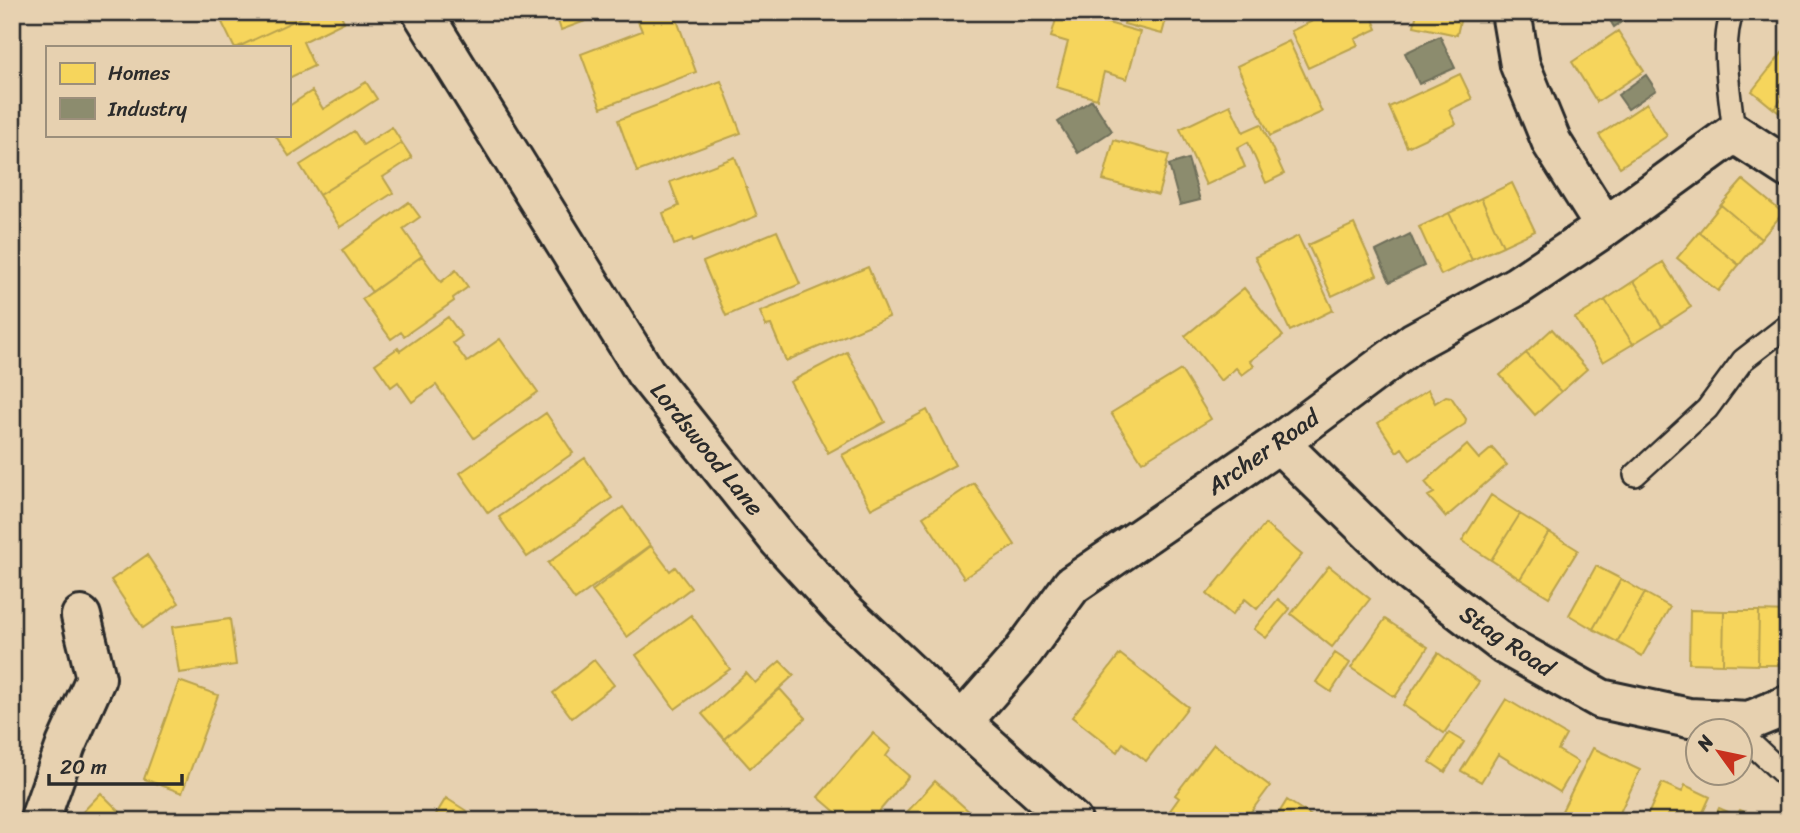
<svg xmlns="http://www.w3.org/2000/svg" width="1800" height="833" font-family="Sriracha,sans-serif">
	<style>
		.homes { fill: #f6d55c; stroke: #b9a24d; stroke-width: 2 }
		.industry { fill: #8c8c6e; stroke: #6f6f5a; stroke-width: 2 }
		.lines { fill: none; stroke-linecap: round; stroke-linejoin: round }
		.service-casing { stroke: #2b2b2b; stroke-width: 26 }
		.minor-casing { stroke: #2b2b2b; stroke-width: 44 }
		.tertiary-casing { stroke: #2b2b2b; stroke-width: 44 }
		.service { stroke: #e7d1b0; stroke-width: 21 }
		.minor { stroke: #e7d1b0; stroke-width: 38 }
		.tertiary { stroke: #e7d1b0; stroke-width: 38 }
		.labels { text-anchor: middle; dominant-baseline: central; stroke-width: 7; stroke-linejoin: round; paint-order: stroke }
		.street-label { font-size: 24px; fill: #2b2b2b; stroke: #e7d1b0 }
	</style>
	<rect width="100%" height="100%" fill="#e7d1b0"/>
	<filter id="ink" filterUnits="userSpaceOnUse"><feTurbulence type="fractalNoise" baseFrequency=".0143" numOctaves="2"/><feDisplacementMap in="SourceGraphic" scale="14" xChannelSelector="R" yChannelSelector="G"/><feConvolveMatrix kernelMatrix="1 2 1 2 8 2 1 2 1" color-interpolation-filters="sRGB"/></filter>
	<g filter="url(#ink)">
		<path class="homes" d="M217 12H313L238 47H234Z
			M313 12H340L344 22 303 42 314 66 289 78V47H238Z
			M555 12H610L561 30Z
			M656 12H674L696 72 601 108 581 54 642 31 637 19Z
			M1058 12H1069L1140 32 1127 79 1104 72 1097 99 1056 87 1068 42 1051 37Z
			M1127 12H1168L1162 34 1124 24Z
			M1332 12H1370L1377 29 1355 39 1358 45 1308 68 1291 31Z
			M1417 12H1462L1457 35 1414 26Z
			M1618 31 1644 71 1597 102 1572 62Z
			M1289 41 1322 112 1270 136 1237 66Z
			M1786 48 1788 50V91L1774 109 1752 91Z
			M1460 74 1472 99 1449 110 1456 124 1407 147 1389 107Z
			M721 81 741 133 637 172 618 120Z
			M366 82 377 99 289 156 275 135H289V106L312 91 323 109Z
			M1788 91V119L1774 109Z
			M1647 103 1667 136 1620 167 1599 135Z
			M1230 105 1243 132 1261 124 1284 174 1266 183 1248 142 1237 148 1245 167 1206 185 1180 129Z
			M392 127 402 143 319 195 300 165 354 131 363 145Z
			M1114 140 1169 155 1158 195 1103 180Z
			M402 143 412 158 383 177 393 193 340 227 319 195Z
			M735 157 757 216 693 241 692 238 674 245 663 213 679 206 670 182Z
			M1743 180 1783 213 1761 239 1721 205Z
			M1512 183 1535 231 1503 246 1481 198Z
			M1481 198 1503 246 1472 260 1449 213Z
			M409 202 420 217 403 229 422 256 372 292 342 250Z
			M1721 205 1761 239 1739 265 1699 232Z
			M1449 213 1472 260 1441 275 1419 227Z
			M1354 224 1377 275 1332 296 1308 245Z
			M777 231 800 284 726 316 703 262Z
			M1699 232 1739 265 1718 291 1677 258Z
			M1298 236 1333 310 1290 331 1255 257Z
			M422 256 441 282 456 270 468 287 453 298 454 301 404 336 401 332 391 339 362 299Z
			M1663 262 1691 307 1662 326 1634 281Z
			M868 267 889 317 786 361 771 325 766 326 760 312Z
			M1634 281 1662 326 1633 344 1605 300Z
			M1244 288 1283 336 1250 361 1254 366 1242 375 1236 368 1221 381 1185 336Z
			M1605 300 1633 344 1603 362 1575 318Z
			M448 317 462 336 453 343 467 362 500 339 538 392 474 438 436 385 412 402 398 382 391 387 375 364 398 348 400 351Z
			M1552 329 1587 369 1561 392 1526 353Z
			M847 352 885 422 828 453 790 382Z
			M1526 353 1561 392 1535 415 1500 375Z
			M1181 370 1211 419 1142 462 1111 413Z
			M1428 390 1435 403 1446 396 1451 397 1466 419 1465 424 1410 460 1402 448 1397 452 1378 423Z
			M927 410 955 465 871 509 842 455Z
			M546 413 573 453 488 513 460 473Z
			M1467 445 1479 459 1492 448 1507 465 1446 517 1428 496 1434 493 1425 482Z
			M585 458 612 498 527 557 499 517Z
			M974 483 1015 545 964 578 923 517Z
			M1491 495 1520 514 1491 560 1462 541Z
			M623 507 650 545 575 600 548 563Z
			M1520 514 1549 532 1520 579 1491 560Z
			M1265 524 1302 555 1257 609 1245 599 1232 615 1207 594Z
			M1549 532 1578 550 1549 597 1520 579Z
			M651 546 670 571 675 567 691 588 627 637 592 591Z
			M147 555 179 603 143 628 111 580Z
			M1329 566 1370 599 1332 647 1291 614Z
			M1596 566 1621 579 1593 629 1569 615Z
			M1621 579 1645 593 1617 642 1593 629Z
			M1645 593 1670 607 1642 656 1617 642Z
			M1278 599 1290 609 1266 638 1254 629Z
			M1690 610 1724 611 1723 664 1689 663Z
			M1724 611H1759L1758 665 1723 664Z
			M1759 611 1788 612V665H1758Z
			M691 615 730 669 675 709 636 655Z
			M230 619 236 665 179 673 172 627Z
			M1385 619 1428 647 1395 697 1351 668Z
			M1335 653 1350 663 1331 692 1316 682Z
			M1438 653 1479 682 1444 733 1403 705Z
			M1120 654 1188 707 1146 761 1123 743 1117 752 1072 717Z
			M594 660 614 685 572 718 553 693Z
			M780 661 794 675 724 739 702 714 746 673 755 683Z
			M179 681 218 695 182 793 144 779Z
			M780 689 806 718 750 768 724 739Z
			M1506 699 1566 735 1558 750 1578 762 1560 792 1498 754 1481 782 1461 771Z
			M873 733 891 749 886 756 909 776 871 821H846L818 797Z
			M1449 733 1464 742 1445 772 1430 762Z
			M1214 744 1270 786 1244 821H1181L1169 812 1179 798 1175 795Z
			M1593 748 1640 770 1616 821 1598 813 1594 821H1563L1558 819Z
			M935 781 980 821H899Z
			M1662 783 1682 792 1685 785 1710 797 1699 821H1645Z
			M101 793 129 821H74Z
			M446 798 473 815 470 821H432Z
			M1287 800 1319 821H1274Z
			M1719 808 1737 816 1740 810 1766 821H1713Z"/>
		<path class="industry" d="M1605 12H1636L1614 27Z
			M1440 36 1455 68 1419 84 1405 53Z
			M1646 75 1656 90 1628 109 1618 95Z
			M1092 100 1112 131 1078 153 1058 122Z
			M1188 159 1200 200 1180 205 1169 165Z
			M1410 234 1424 266 1390 282 1376 251Z"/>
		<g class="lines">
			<defs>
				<path id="service" d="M1733 12C1719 41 1731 101 1734 133
					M1635 475 1707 409 1743 360 1788 325
					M1741 734 1788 778"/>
				<path id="minor" d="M1511 12 1520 65 1552 143 1605 227
					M1279 443 1413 574 1505 645 1601 699 1689 718 1749 721 1788 705
					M962 722 1020 656 1072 585 1279 443 1414 342 1517 286 1605 227 1734 133 1788 168
					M39 821 66 745 96 678 81 616"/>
				<path id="tertiary" d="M422 12 645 372 779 540 843 610 962 722 1072 821"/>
			</defs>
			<use href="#service" class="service-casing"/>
			<use href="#minor" class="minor-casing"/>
			<use href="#tertiary" class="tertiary-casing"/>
			<use href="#service" class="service"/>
			<use href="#minor" class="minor"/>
			<use href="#tertiary" class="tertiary"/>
		</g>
	</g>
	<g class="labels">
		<g class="street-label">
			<text transform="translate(707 449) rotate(51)">Lordswood Lane</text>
			<text transform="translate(1263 452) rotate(-35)">Archer Road</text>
			<text transform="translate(1507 641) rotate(34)">Stag Road</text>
		</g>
	</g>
	<rect width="1800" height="833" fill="none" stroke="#e7d1b0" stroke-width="42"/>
	<rect x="21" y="21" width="1758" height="791" fill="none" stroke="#2b2b2b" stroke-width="2.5" filter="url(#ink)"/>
	<rect x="46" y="46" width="245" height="91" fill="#e7d1b0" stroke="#9c8f7b" stroke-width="2"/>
	<rect x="60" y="63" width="35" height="21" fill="#f6d55c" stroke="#9c8f7b" stroke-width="2"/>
	<text x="108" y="80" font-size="21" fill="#2b2b2b">Homes</text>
	<rect x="60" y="98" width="35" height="21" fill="#8c8c6e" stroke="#9c8f7b" stroke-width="2"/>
	<text x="108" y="116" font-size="21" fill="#2b2b2b">Industry</text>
	<g transform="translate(1719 752) rotate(303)"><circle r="33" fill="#e7d1b0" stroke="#9c8f7b" stroke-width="2"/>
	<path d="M0-5L12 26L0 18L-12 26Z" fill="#c8321e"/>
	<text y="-10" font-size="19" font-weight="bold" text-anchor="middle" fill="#2b2b2b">N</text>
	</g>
	<path d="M49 774v10h133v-10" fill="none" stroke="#2b2b2b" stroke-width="3.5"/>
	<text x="60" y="774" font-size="21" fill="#2b2b2b" stroke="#e7d1b0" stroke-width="5" paint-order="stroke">20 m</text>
</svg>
